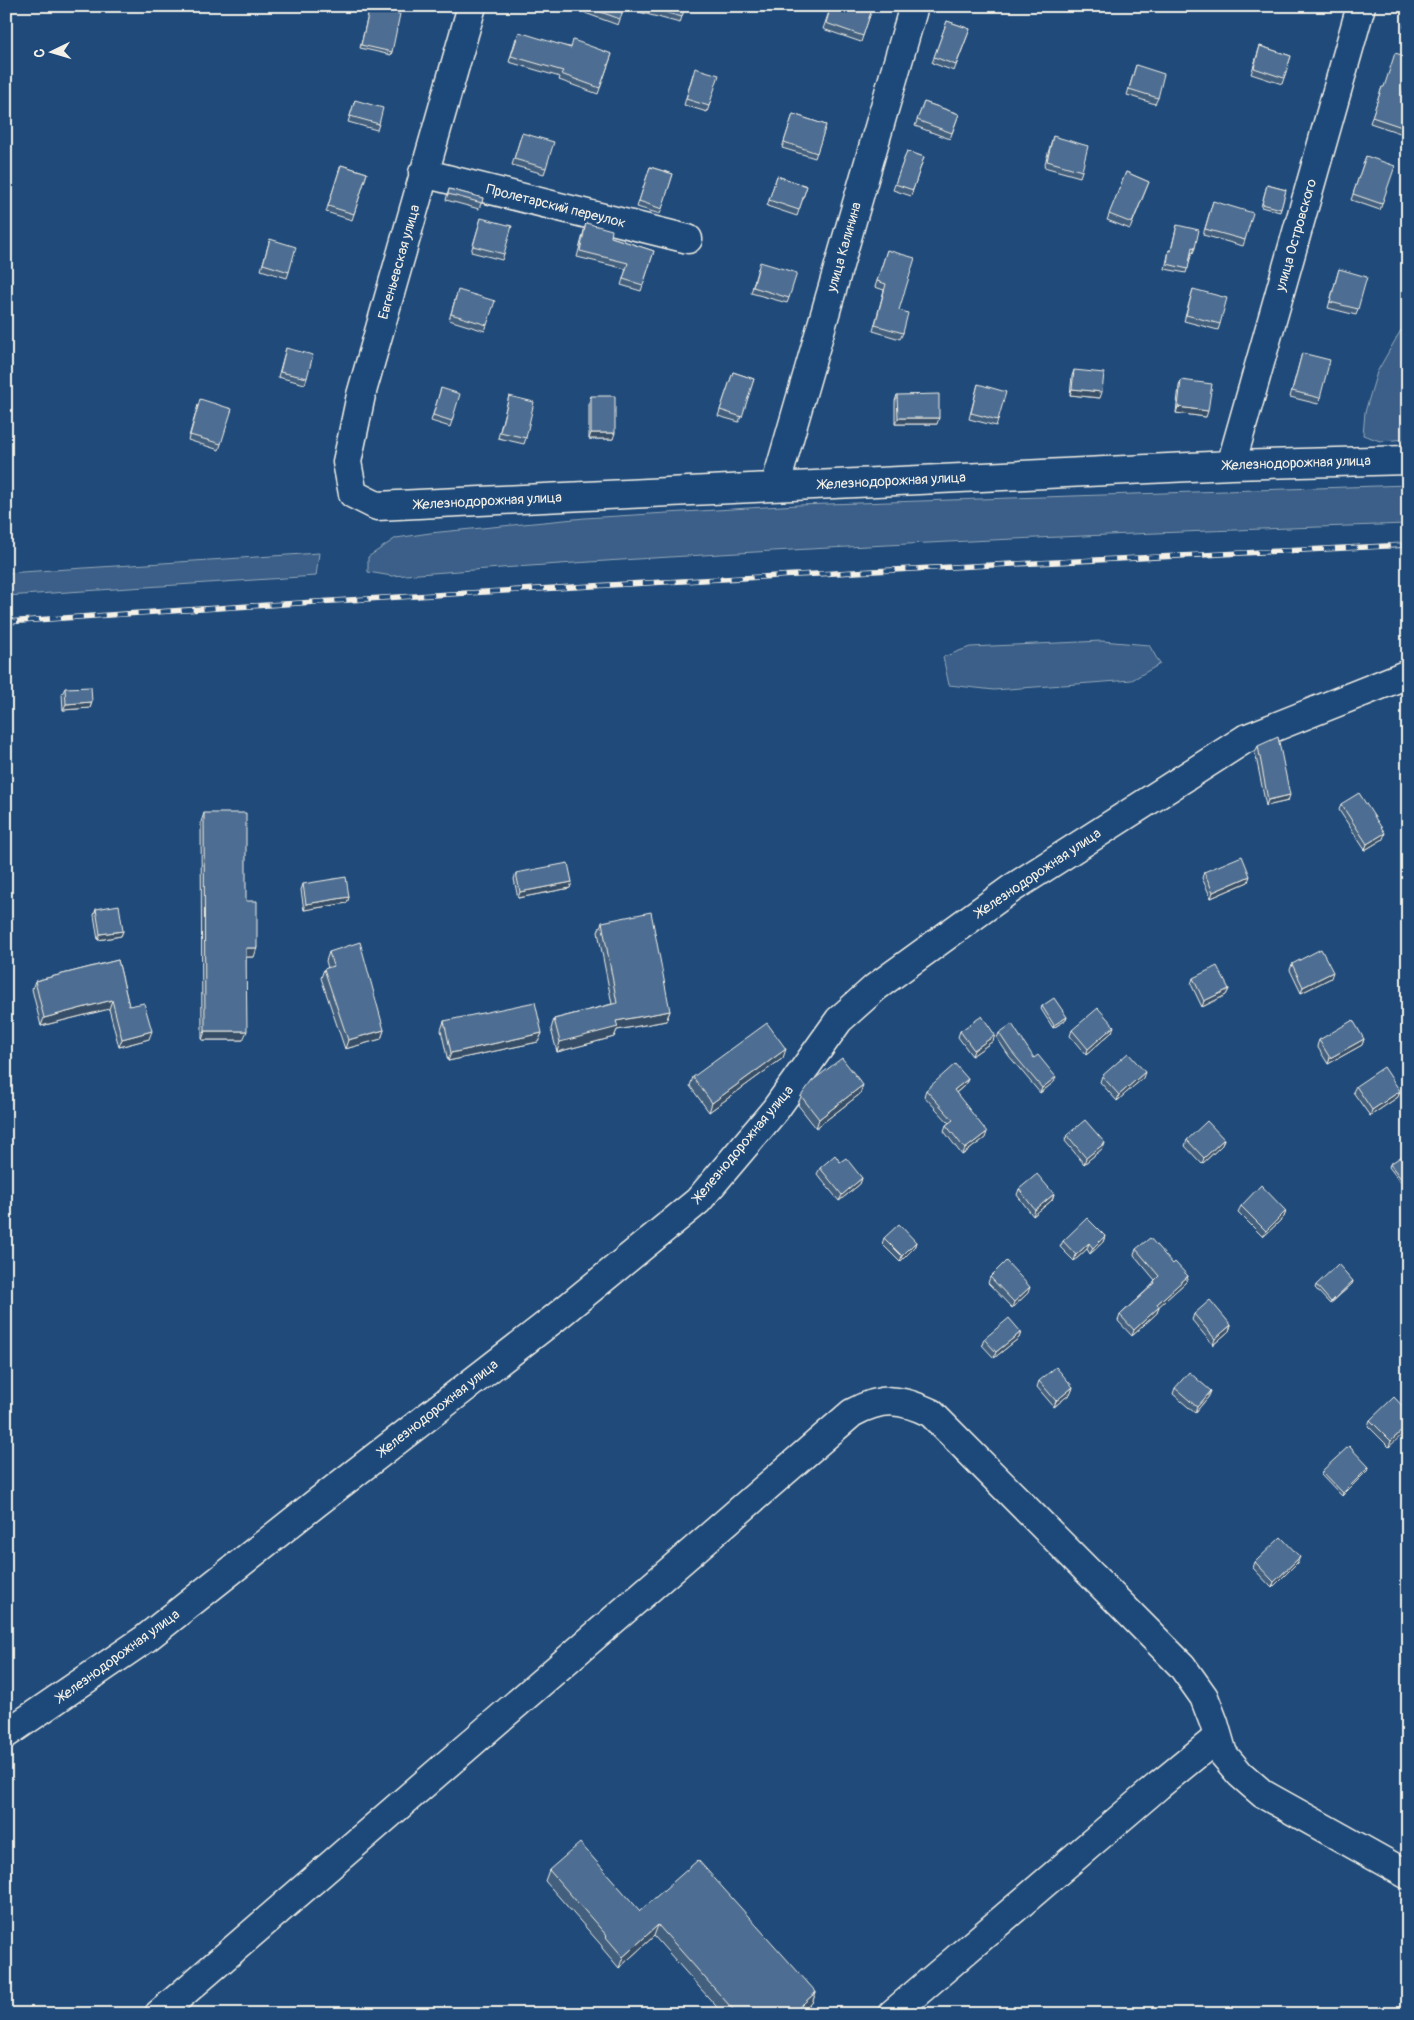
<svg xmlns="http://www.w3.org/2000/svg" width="1414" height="2020" font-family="Pangolin,sans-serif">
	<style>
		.green { fill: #3a5f88; stroke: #97a8b8 }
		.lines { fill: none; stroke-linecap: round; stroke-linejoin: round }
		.minor-casing { stroke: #f4f1e8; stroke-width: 31 }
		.minor { stroke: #1f4a7a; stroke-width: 28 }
		.rail-casing { stroke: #f4f1e8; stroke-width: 5.5 }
		.rail { stroke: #1f4a7a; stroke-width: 4; stroke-dasharray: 11; stroke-linecap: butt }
		.wall { fill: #425f7e; stroke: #f4f1e8 }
		.shaded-wall { fill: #364d66; stroke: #f4f1e8 }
		.building { fill: #4d6e92; stroke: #f4f1e8 }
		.labels { text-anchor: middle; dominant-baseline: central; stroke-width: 5; stroke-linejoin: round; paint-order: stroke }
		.street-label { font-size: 14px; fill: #f4f1e8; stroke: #1f4a7a }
	</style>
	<rect width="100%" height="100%" fill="#1f4a7a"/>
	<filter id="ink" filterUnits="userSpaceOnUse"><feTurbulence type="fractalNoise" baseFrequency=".02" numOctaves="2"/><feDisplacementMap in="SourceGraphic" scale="10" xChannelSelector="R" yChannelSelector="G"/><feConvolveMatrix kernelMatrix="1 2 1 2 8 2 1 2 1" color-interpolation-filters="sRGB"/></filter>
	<g filter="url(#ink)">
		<path class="green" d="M1401 330H1408V439L1380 441 1363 435 1365 412 1377 372Z
			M1408 485V524C1069 535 730 550 392 576L368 572V557L396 538 430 533 585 518 798 505Z
			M319 553 316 576 6 596V573Z
			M1102 641 1149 645 1160 664 1132 680 994 690 949 685 943 657 970 647Z"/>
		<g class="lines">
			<defs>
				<path id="minor" d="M472 6 361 395 347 462 353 494 377 506 1231 465 1408 460
					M423 173 688 239
					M1231 465 1361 6
					M775 487 914 6
					M6 1734 145 1639 315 1504 555 1318 698 1201 775 1110 839 1020 876 987 1011 889 1245 739 1408 674
					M159 2014 852 1413C882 1397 900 1398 931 1413L1182 1666 1204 1697 1214 1723 1223 1754 1240 1774 1263 1794 1408 1875
					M892 2014 1158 1786 1218 1737"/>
			</defs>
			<use href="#minor" class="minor-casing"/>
			<use href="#minor" class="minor"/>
			<defs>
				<path id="rail" d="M6 622C473 590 940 567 1408 545"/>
			</defs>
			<use href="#rail" class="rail-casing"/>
			<use href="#rail" class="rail"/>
		</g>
		<path class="wall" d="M587 6H685L680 23 624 8 618 25 585 13Z
			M831 6H873L861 42 823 29Z
			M1187 6H1205L1204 11Z
			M370 7 392 52 391 55 360 48Z
			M1408 14V28L1404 27Z
			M947 21 970 29 954 71 932 63Z
			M516 38 612 54 598 94 559 80 560 77 509 62Z
			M1260 46 1291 56 1282 84 1251 74Z
			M1136 65 1158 98 1155 104 1127 95Z
			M693 74 709 106 707 112 684 105Z
			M1382 87 1408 120 1403 134 1370 123Z
			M355 100 379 124 377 130 348 122Z
			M924 102 959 114 950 139 915 126Z
			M793 114 826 125 815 158 782 148Z
			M522 133 546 168 544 174 512 165Z
			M1053 136 1082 171 1080 177 1044 167Z
			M907 151 924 157 911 196 893 190Z
			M1366 156 1382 204 1380 210 1351 200Z
			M341 165 367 173 352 220 326 212Z
			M650 167 673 174 660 214 637 207Z
			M1126 172 1149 182 1130 229 1107 220Z
			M777 176 807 186 797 216 767 206Z
			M1267 185 1286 190 1280 212 1261 207Z
			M449 189 483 198 479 209 446 200Z
			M1213 201 1245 240 1243 246 1203 235Z
			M481 218 504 254 502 260 471 252Z
			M586 223 611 237 654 251 641 291 621 285 626 269 577 257Z
			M1177 225 1195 248 1193 253 1192 252 1186 273 1165 269 1168 255 1169 250H1171Z
			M270 239 289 272 287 278 261 270Z
			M887 250 903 333 900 339 873 331 884 290 875 287Z
			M758 268 789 298 787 303 751 293Z
			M1339 269 1358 309 1356 315 1328 308Z
			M1193 289 1220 324 1218 330 1184 321Z
			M456 296 487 325 485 331 449 320Z
			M286 348 307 378 305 384 278 377Z
			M1302 353 1320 398 1318 404 1290 397Z
			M1074 370 1100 398 1070 395 1072 376Z
			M733 372 754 379 739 422 718 416Z
			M1181 380 1206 417 1176 413 1179 386Z
			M978 384 998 420 996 426 969 419Z
			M441 388 452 421 450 427 431 421Z
			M897 395 937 424H895V401Z
			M509 396 526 438 524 444 498 438Z
			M591 396 613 439H589V402Z
			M198 405 221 444 219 450 188 440Z
			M65 688 92 702 90 708 63 710 62 694Z
			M1258 746 1288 801 1266 806 1255 752Z
			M1341 804 1383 839 1365 850 1339 810Z
			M204 813 246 901 254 957H246L243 1040H202L201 822Z
			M1204 872 1248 882 1211 898 1202 878Z
			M516 873 572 882 570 888 518 898 514 879Z
			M303 884 349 897 347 903 304 910 301 890Z
			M96 909 123 931 121 936 98 940 94 915Z
			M602 922 670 1011 666 1021 617 1030 614 1037 557 1052 551 1029 554 1019 612 1004 598 932Z
			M329 952 384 1030 381 1039 345 1049 321 978 324 969 328 968 326 961Z
			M118 960 129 1006 149 1039 119 1047 109 1009 41 1026 32 989 35 981Z
			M1292 964 1331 978 1301 993 1290 970Z
			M1193 978 1229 989 1226 995 1202 1007 1191 984Z
			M1042 1006 1067 1017 1066 1020 1053 1028 1041 1009Z
			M1408 1019V1032L1404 1026 1406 1020Z
			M444 1021 542 1033 538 1042 448 1061 441 1030Z
			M1072 1030 1112 1032 1086 1055 1070 1036Z
			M960 1031 993 1041 972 1056 958 1037Z
			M999 1033 1034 1058 1054 1082 1040 1093 1009 1056 997 1038Z
			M1364 1039 1362 1045 1328 1064 1317 1046 1319 1040Z
			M783 1058 709 1112 690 1086 693 1077Z
			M1102 1076 1143 1078 1117 1101 1100 1082Z
			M968 1079 965 1085 956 1093 985 1138 962 1155 944 1131 946 1125 949 1123 924 1096 926 1090Z
			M1356 1086 1398 1097 1370 1116 1353 1092Z
			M860 1094 816 1128 798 1105 801 1096Z
			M1067 1135 1105 1143 1103 1148 1084 1164 1065 1141Z
			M1224 1139 1222 1145 1202 1164 1185 1146 1187 1140Z
			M840 1162 862 1178 860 1184 839 1201 817 1174 820 1168Z
			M1390 1164H1408V1192L1389 1167Z
			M1019 1189 1054 1194 1052 1200 1033 1216 1017 1195Z
			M1241 1206 1286 1211 1284 1217 1263 1237 1238 1212Z
			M1105 1236 1103 1242 1090 1254 1087 1249 1074 1261 1060 1247 1063 1241Z
			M884 1238 916 1242 914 1248 900 1262 882 1244Z
			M1136 1249 1173 1264 1188 1276 1186 1282 1159 1306 1157 1313 1132 1336 1118 1321 1120 1315 1152 1285 1154 1281 1155 1280 1134 1255Z
			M990 1277 1028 1293 1012 1308 988 1283Z
			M1353 1281 1352 1284 1330 1304 1315 1288 1316 1285Z
			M1194 1314 1231 1325 1229 1331 1213 1345 1192 1320Z
			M1021 1332 1019 1338 994 1358 982 1345 984 1339Z
			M1039 1381 1073 1387 1071 1393 1054 1407 1037 1387Z
			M1175 1388 1209 1396 1195 1413 1173 1394Z
			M1408 1412 1389 1447 1368 1426 1370 1420Z
			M1369 1467 1368 1470 1342 1496 1321 1474 1322 1471Z
			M1255 1562 1297 1563 1272 1588 1253 1568Z
			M549 1870 640 1911 816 1992 812 2003 800 2014H723L654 1936 619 1968 602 1948V1946L545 1881Z"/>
		<path class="shaded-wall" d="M1072 389 1102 392 1100 398 1070 395Z
			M1178 407 1208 411 1206 417 1176 413Z
			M898 418H939L937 424H895Z
			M591 433H615L613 439H589Z
			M92 702 90 708 63 710 66 704Z
			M1290 795 1288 801 1266 806 1268 800Z
			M1385 833 1383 839 1365 850 1367 844Z
			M1250 876 1248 882 1211 898 1213 892Z
			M572 882 570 888 518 898 520 892Z
			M349 897 347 903 304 910 306 904Z
			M123 931 121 936 98 940 100 934Z
			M246 948H257L254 957H243Z
			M1333 972 1331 978 1301 993 1303 987Z
			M1229 989 1226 995 1202 1007 1204 1001Z
			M112 1000 109 1009 41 1026 44 1018Z
			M670 1011 666 1021 617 1030 614 1037 557 1052 560 1042 616 1021Z
			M1067 1017 1066 1020 1053 1028 1054 1025Z
			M1114 1026 1112 1032 1086 1055 1088 1049Z
			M384 1030 381 1039 345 1049 348 1040Z
			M152 1031 149 1039 119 1047 122 1039Z
			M205 1031H247L243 1040H202Z
			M542 1033 538 1042 448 1061 451 1053Z
			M995 1035 993 1041 972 1056 974 1050Z
			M1364 1039 1362 1045 1328 1064 1330 1058Z
			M786 1049 783 1058 709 1112 712 1103Z
			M1145 1072 1143 1078 1117 1101 1119 1095Z
			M1056 1077 1054 1082 1040 1093 1042 1088Z
			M968 1079 965 1085 952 1096 954 1090Z
			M863 1085 860 1094 816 1128 819 1119Z
			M1400 1091 1398 1097 1370 1116 1372 1110Z
			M987 1132 985 1138 962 1155 965 1149Z
			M1224 1139 1222 1145 1202 1164 1204 1158Z
			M1105 1143 1103 1148 1084 1164 1086 1158Z
			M862 1178 860 1184 839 1201 842 1195Z
			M1054 1194 1052 1200 1033 1216 1035 1210Z
			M1286 1211 1284 1217 1263 1237 1266 1231Z
			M1105 1236 1103 1242 1090 1254 1093 1248Z
			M916 1242 914 1248 900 1262 902 1256Z
			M1089 1243 1087 1249 1074 1261 1076 1255Z
			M1188 1276 1186 1282 1155 1310 1157 1304Z
			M1353 1281 1352 1284 1330 1304 1331 1302Z
			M1030 1287 1028 1293 1012 1308 1014 1302Z
			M1159 1307 1157 1313 1132 1336 1134 1330Z
			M1231 1325 1229 1331 1213 1345 1215 1339Z
			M1021 1332 1019 1338 994 1358 996 1352Z
			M1073 1387 1071 1393 1054 1407 1056 1401Z
			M1211 1391 1209 1396 1195 1413 1197 1407Z
			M1408 1425V1429L1389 1447 1391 1441Z
			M1369 1467 1368 1470 1342 1496 1343 1493Z
			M1300 1557 1297 1563 1272 1588 1274 1582Z
			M658 1925 654 1936 619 1968 623 1957Z
			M816 1992 812 2003 800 2014H792Z"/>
		<path class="building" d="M587 6H625L620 19 587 7Z
			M642 6H685L682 17Z
			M831 6H873L863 36 826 23Z
			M370 7 400 14 392 52 361 45Z
			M947 21 970 29 956 65 934 57Z
			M519 32 571 48 573 40 612 54 600 88 561 74 563 71 511 56Z
			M1260 46 1291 56 1284 78 1254 68Z
			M1395 53 1408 57V76L1402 94 1408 96V120L1405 128 1372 117 1382 87H1384Z
			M1136 65 1164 74 1158 98 1129 89Z
			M695 68 719 75 709 106 686 99Z
			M355 100 383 108 379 124 350 116Z
			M924 102 959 114 952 133 917 120Z
			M793 114 826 125 817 153 784 142Z
			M522 133 554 142 546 168 514 159Z
			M1053 136 1088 146 1082 171 1047 161Z
			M907 151 924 157 913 190 895 184Z
			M1366 156 1395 166 1382 204 1353 194Z
			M341 165 367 173 354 214 328 206Z
			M650 167 673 174 662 209 639 201Z
			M1126 172 1149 182 1132 223 1109 214Z
			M777 176 807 186 799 210 769 200Z
			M1267 185 1286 190 1281 209 1262 204Z
			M449 189 483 198 482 203 448 194Z
			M1213 201 1253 213 1245 240 1205 229Z
			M481 218 512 226 504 254 473 246Z
			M586 223 612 230 611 237 654 251 643 285 623 279 628 263 580 251Z
			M1177 225 1199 230 1195 248 1192 247 1188 269 1167 264 1169 250 1171 251Z
			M270 239 296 247 289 272 263 264Z
			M887 250 915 258 899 310 908 313 903 333 875 325 886 284 877 281Z
			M760 262 797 273 789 298 753 287Z
			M1339 269 1367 277 1358 309 1330 302Z
			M1193 289 1227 298 1220 324 1186 315Z
			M458 290 495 301 487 325 451 314Z
			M286 348 313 355 307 378 280 372Z
			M1302 353 1330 360 1320 398 1292 391Z
			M1074 370 1104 373 1102 392 1072 389Z
			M733 372 754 379 742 417 720 410Z
			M1181 380 1212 384 1208 411 1178 407Z
			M978 384 1006 392 998 420 971 413Z
			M441 388 460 394 452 421 433 415Z
			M939 394V418H898L897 395Z
			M509 396 534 402 526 438 500 432Z
			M591 396H615V433H591Z
			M200 399 232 409 221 444 190 435Z
			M91 687 92 702 66 704 65 688Z
			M1278 737 1290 795 1268 800 1258 746Z
			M1359 793 1385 833 1367 844 1341 804Z
			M204 813H246V901H257V948H246L247 1031H205Z
			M6 839H8L9 858H6Z
			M1242 856 1250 876 1213 892 1204 872Z
			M568 863 572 882 520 892 516 873Z
			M346 877 349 897 306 904 303 884Z
			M119 905 123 931 100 934 96 909Z
			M651 912 670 1011 616 1021 618 1027 560 1042 554 1019 617 1003 602 922Z
			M360 942 384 1030 348 1040 324 969 333 966 329 952Z
			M1321 949 1333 972 1303 987 1292 964Z
			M118 960 129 1006 144 1003 152 1031 122 1039 112 1000 44 1018 35 981Z
			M1217 966 1229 989 1204 1001 1193 978Z
			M1054 998 1067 1017 1054 1025 1042 1006Z
			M535 1002 542 1033 451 1053 444 1021Z
			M1098 1008 1114 1026 1088 1049 1072 1030Z
			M982 1016 995 1035 974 1050 960 1031Z
			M1353 1020 1364 1039 1330 1058 1319 1040Z
			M767 1023 786 1049 712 1103 693 1077Z
			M1012 1024 1034 1058 1038 1055 1056 1077 1042 1088 1011 1051 999 1033Z
			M1128 1053 1145 1072 1119 1095 1102 1076Z
			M842 1058 863 1085 819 1119 801 1096 812 1081Z
			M955 1064 968 1079 954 1090 987 1132 965 1149 946 1125 953 1120 926 1090Z
			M1384 1067 1400 1091 1372 1110 1356 1086Z
			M1085 1120 1105 1143 1086 1158 1067 1135Z
			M1207 1121 1224 1139 1204 1158 1187 1140Z
			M835 1155 840 1162 846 1158 862 1178 842 1195 820 1168Z
			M1402 1156 1408 1164V1188L1390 1164Z
			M1037 1174 1054 1194 1035 1210 1019 1189Z
			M1261 1185 1286 1211 1266 1231 1241 1206Z
			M1087 1218 1105 1236 1093 1248 1089 1243 1076 1255 1063 1241Z
			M899 1224 916 1242 902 1256 884 1238Z
			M1150 1238 1173 1264 1175 1262 1188 1276 1157 1304 1159 1307 1134 1330 1120 1315 1155 1283 1154 1281 1159 1276 1136 1249Z
			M1006 1261 1030 1287 1014 1302 990 1277Z
			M1338 1264 1353 1281 1331 1302 1316 1285Z
			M1210 1300 1231 1325 1215 1339 1194 1314Z
			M1009 1318 1021 1332 996 1352 984 1339Z
			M1056 1367 1073 1387 1056 1401 1039 1381Z
			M1189 1372 1211 1391 1197 1407 1175 1388Z
			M1394 1397 1408 1412V1425L1391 1441 1370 1420Z
			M1349 1446 1369 1467 1343 1493 1322 1471Z
			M1281 1537 1300 1557 1274 1582 1255 1562Z
			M580 1843 640 1911 698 1860 816 1992 792 2014H737L658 1925 623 1957 606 1937 607 1936 549 1870Z"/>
	</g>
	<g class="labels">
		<g class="street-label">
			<text transform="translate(556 206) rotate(14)">Пролетарский переулок</text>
			<text transform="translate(1296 235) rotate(-74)">улица Островского</text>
			<text transform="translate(844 247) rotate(-74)">улица Калинина</text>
			<text transform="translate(399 262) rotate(-74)">Евгеньевская улица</text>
			<text transform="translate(1297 463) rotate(-2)">Железнодорожная улица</text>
			<text transform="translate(892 481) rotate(-3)">Железнодорожная улица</text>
			<text transform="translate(488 501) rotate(-3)">Железнодорожная улица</text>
			<text transform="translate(1038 873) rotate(-34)">Железнодорожная улица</text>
			<text transform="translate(743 1144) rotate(-50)">Железнодорожная улица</text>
			<text transform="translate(438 1408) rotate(-38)">Железнодорожная улица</text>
			<text transform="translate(118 1656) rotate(-36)">Железнодорожная улица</text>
		</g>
	</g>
	<rect width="1414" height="2020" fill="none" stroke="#1f4a7a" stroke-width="25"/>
	<rect x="12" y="12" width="1389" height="1995" fill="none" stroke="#f4f1e8" stroke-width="2" filter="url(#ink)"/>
	<g transform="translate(52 52) rotate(265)" stroke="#1f4a7a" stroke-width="4" paint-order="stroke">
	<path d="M0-4L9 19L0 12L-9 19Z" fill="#f4f1e8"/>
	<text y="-8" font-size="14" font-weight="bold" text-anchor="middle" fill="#f4f1e8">С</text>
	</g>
</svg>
